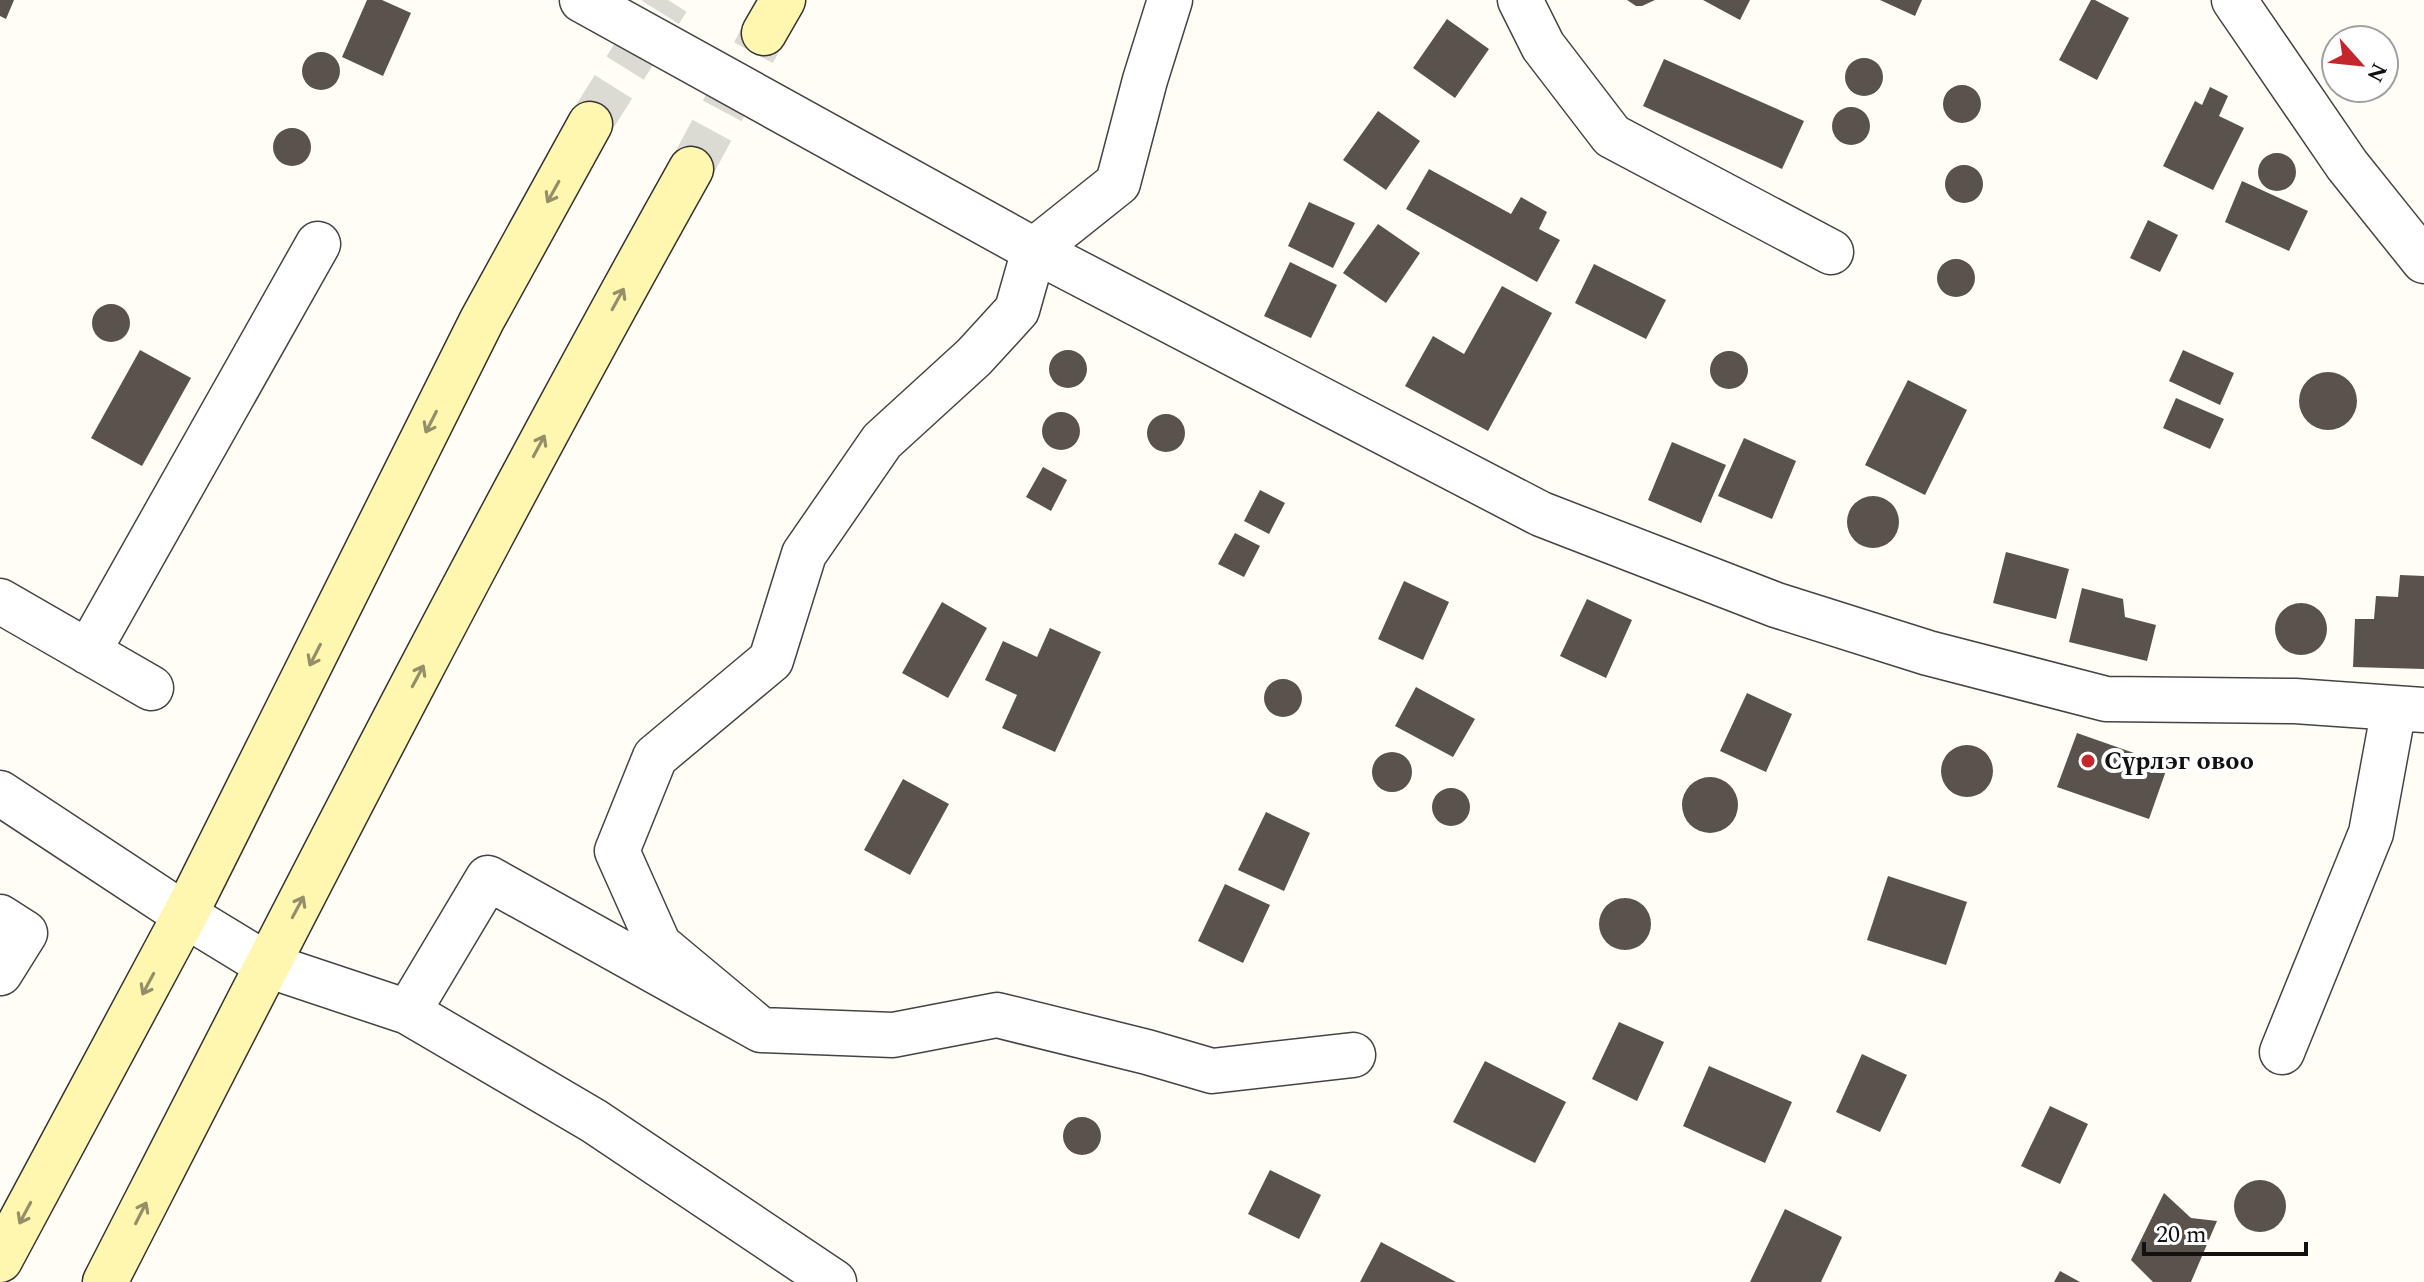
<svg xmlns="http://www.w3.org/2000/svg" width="2424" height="1282" font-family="Spectral,serif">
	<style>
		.building { fill: #5a524d }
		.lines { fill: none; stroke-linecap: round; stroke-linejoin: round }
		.secondary-tunnel { stroke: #dbdad3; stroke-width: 44; stroke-dasharray: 44 22; stroke-linecap: butt }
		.minor-casing { stroke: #444; stroke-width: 47 }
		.secondary-casing { stroke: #333; stroke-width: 47 }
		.minor { stroke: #fff; stroke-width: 44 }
		.secondary { stroke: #fff6b0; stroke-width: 44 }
		.oneway { stroke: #948f68 }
		.poi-dot { fill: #c4262e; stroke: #fff; stroke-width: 3 }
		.labels { text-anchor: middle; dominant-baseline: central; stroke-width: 8; stroke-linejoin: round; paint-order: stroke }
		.poi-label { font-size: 26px; font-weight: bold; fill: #111; stroke: #fff; text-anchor: start }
	</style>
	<rect width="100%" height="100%" fill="#fffdf5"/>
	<path class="building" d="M0 0H14L6 19 0 16Z
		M367 0H382L411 13 383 76 342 57Z
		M1627 0H1655L1642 6H1636Z
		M1703 0H1750L1740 20Z
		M1880 0H1922L1915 16Z
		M2091 0H2095L2129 18 2097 80 2059 60Z
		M1447 19 1489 49 1455 98 1413 68Z
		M302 71a19 19 0 1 1 38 0a19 19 0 1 1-38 0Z
		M1845 77a19 19 0 1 1 38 0a19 19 0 1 1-38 0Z
		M1664 59 1804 121 1782 169 1643 106Z
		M1943 104a19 19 0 1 1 38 0a19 19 0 1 1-38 0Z
		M2210 87 2228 96 2219 116 2244 128 2213 190 2163 166 2195 101 2202 105Z
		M1832 126a19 19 0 1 1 38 0a19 19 0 1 1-38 0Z
		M1378 111 1420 141 1386 190 1343 160Z
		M273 147a19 19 0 1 1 38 0a19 19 0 1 1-38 0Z
		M2258 172a19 19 0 1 1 38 0a19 19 0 1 1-38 0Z
		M1945 184a19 19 0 1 1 38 0a19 19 0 1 1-38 0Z
		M1429 169 1511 214 1521 197 1547 212 1539 229 1560 240 1537 282 1406 209Z
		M2242 181 2308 211 2289 251 2225 222Z
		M1309 202 1355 223 1333 268 1288 246Z
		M2148 220 2178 235 2160 272 2130 258Z
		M1378 224 1420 253 1386 303 1343 273Z
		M1937 278a19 19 0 1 1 38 0a19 19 0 1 1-38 0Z
		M1290 262 1337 285 1311 338 1264 316Z
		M1594 264 1666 300 1646 339 1575 303Z
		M1502 286 1552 313 1488 431 1405 386 1433 336 1464 354Z
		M92 323a19 19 0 1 1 38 0a19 19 0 1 1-38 0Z
		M1049 369a19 19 0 1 1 38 0a19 19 0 1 1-38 0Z
		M140 350 191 378 142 466 91 438Z
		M2183 350 2234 373 2220 405 2169 381Z
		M1710 370a19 19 0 1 1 38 0a19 19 0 1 1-38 0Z
		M2299 401a29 29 0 1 1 58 0a29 29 0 1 1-58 0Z
		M1908 380 1967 410 1925 495 1865 465Z
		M2176 398 2224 419 2210 449 2163 428Z
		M1042 431a19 19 0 1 1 38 0a19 19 0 1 1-38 0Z
		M1147 433a19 19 0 1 1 38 0a19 19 0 1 1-38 0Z
		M1744 438 1796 461 1772 519 1718 496Z
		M1672 442 1726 465 1701 523 1648 500Z
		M1043 467 1067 480 1051 511 1026 497Z
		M1260 490 1285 503 1269 534 1244 521Z
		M1847 522a26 26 0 1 1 52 0a26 26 0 1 1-52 0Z
		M1235 533 1260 546 1244 577 1218 564Z
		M2006 552 2069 569 2056 619 1993 603Z
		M2400 575 2424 576V669L2353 667 2355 619H2374L2376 596 2398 597Z
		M1404 581 1449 602 1423 660 1378 639Z
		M2082 588 2123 599 2125 617 2156 625 2147 661 2069 642Z
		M1587 599 1632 620 1606 678 1560 656Z
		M942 602 987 628 948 698 902 673Z
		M2275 629a26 26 0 1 1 52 0a26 26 0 1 1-52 0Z
		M1050 628 1101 652 1055 752 1002 728 1017 695 985 680 1003 641 1037 657Z
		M1264 698a19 19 0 1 1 38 0a19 19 0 1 1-38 0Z
		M1416 687 1475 719 1453 757 1395 726Z
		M1747 693 1792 714 1766 772 1720 751Z
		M2077 733 2168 765 2149 819 2057 787Z
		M1941 771a26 26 0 1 1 52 0a26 26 0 1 1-52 0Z
		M1372 772a20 20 0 1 1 40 0a20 20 0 1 1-40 0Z
		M1682 805a28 28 0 1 1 56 0a28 28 0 1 1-56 0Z
		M903 779 949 804 910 875 864 850Z
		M1432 807a19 19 0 1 1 38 0a19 19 0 1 1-38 0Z
		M1266 812 1310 833 1284 891 1238 870Z
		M1888 876 1967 902 1946 965 1867 940Z
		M1225 884 1270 905 1243 963 1198 941Z
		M1599 924a26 26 0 1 1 52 0a26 26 0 1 1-52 0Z
		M1619 1022 1664 1042 1637 1101 1592 1079Z
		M1862 1054 1907 1075 1880 1132 1836 1112Z
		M1485 1061 1566 1102 1535 1163 1453 1122Z
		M1709 1066 1792 1102 1765 1163 1683 1126Z
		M2050 1106 2088 1124 2060 1184 2021 1166Z
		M1063 1136a19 19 0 1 1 38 0a19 19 0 1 1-38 0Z
		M1270 1170 1321 1195 1299 1239 1248 1214Z
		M2234 1206a26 26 0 1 1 52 0a26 26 0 1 1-52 0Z
		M2164 1193 2191 1218 2217 1221 2191 1282H2153L2131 1260Z
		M1785 1209 1842 1237 1821 1282H1750Z
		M1381 1242 1456 1282H1360Z
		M2060 1271 2080 1282H2054Z"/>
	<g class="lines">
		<path class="secondary-tunnel" d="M590 124 668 0
			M691 169 764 33"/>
		<defs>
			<path id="minor" d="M582 0 1034 250 1541 514 1776 605 1928 653 2106 699 2295 701 2424 710
				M1520 0 1543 46 1612 136 1831 252
				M2234 0 2347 165 2424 261
				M0 601 151 688
				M88 652 318 244
				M0 793 185 915 267 965 408 1012 594 1121 834 1282
				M0 917 25 933 0 973
				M408 1012 488 878 761 1030 893 1035 997 1015 1147 1052 1212 1071 1353 1055
				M761 1030 659 945 617 851 655 757 771 660 804 554 882 441 974 357 1017 310 1034 250 1118 183 1145 80 1170 0
				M2282 1052 2371 833 2394 708"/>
			<path id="secondary" d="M764 33 783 0
				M0 1260 185 915 482 320 590 124
				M105 1282C296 909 486 535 691 169"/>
		</defs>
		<use href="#minor" class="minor-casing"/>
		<use href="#secondary" class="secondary-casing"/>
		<use href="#minor" class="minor"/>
		<use href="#secondary" class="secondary"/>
	</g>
	<defs><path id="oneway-shaft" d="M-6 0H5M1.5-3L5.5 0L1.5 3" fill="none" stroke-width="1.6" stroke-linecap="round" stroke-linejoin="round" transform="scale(2)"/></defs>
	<g class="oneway">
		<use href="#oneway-shaft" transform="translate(553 192) rotate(119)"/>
		<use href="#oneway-shaft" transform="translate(618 299) rotate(-61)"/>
		<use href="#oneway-shaft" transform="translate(431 422) rotate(117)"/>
		<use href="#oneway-shaft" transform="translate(539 446) rotate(-62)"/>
		<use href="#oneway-shaft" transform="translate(315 655) rotate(117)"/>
		<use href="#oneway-shaft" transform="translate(418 676) rotate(-62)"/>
		<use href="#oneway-shaft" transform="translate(298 907) rotate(-62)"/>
		<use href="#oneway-shaft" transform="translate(148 984) rotate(118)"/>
		<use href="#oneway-shaft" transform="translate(25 1213) rotate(118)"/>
		<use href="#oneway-shaft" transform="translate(141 1213) rotate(-63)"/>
	</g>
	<circle class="poi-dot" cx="2088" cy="761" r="8"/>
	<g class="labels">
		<g class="poi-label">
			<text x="2104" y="761">Сүрлэг овоо</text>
		</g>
	</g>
	<g transform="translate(2360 64) rotate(117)"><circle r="38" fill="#ffffff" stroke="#a0a0a0" stroke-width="2"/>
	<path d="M0-6L14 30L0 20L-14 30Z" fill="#c4262e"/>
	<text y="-12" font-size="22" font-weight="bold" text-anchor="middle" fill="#111111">N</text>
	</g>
	<path d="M2144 1242v12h162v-12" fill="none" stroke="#111111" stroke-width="4"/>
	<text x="2156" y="1242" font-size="24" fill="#111111" stroke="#ffffff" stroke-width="6" paint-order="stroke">20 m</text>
</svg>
